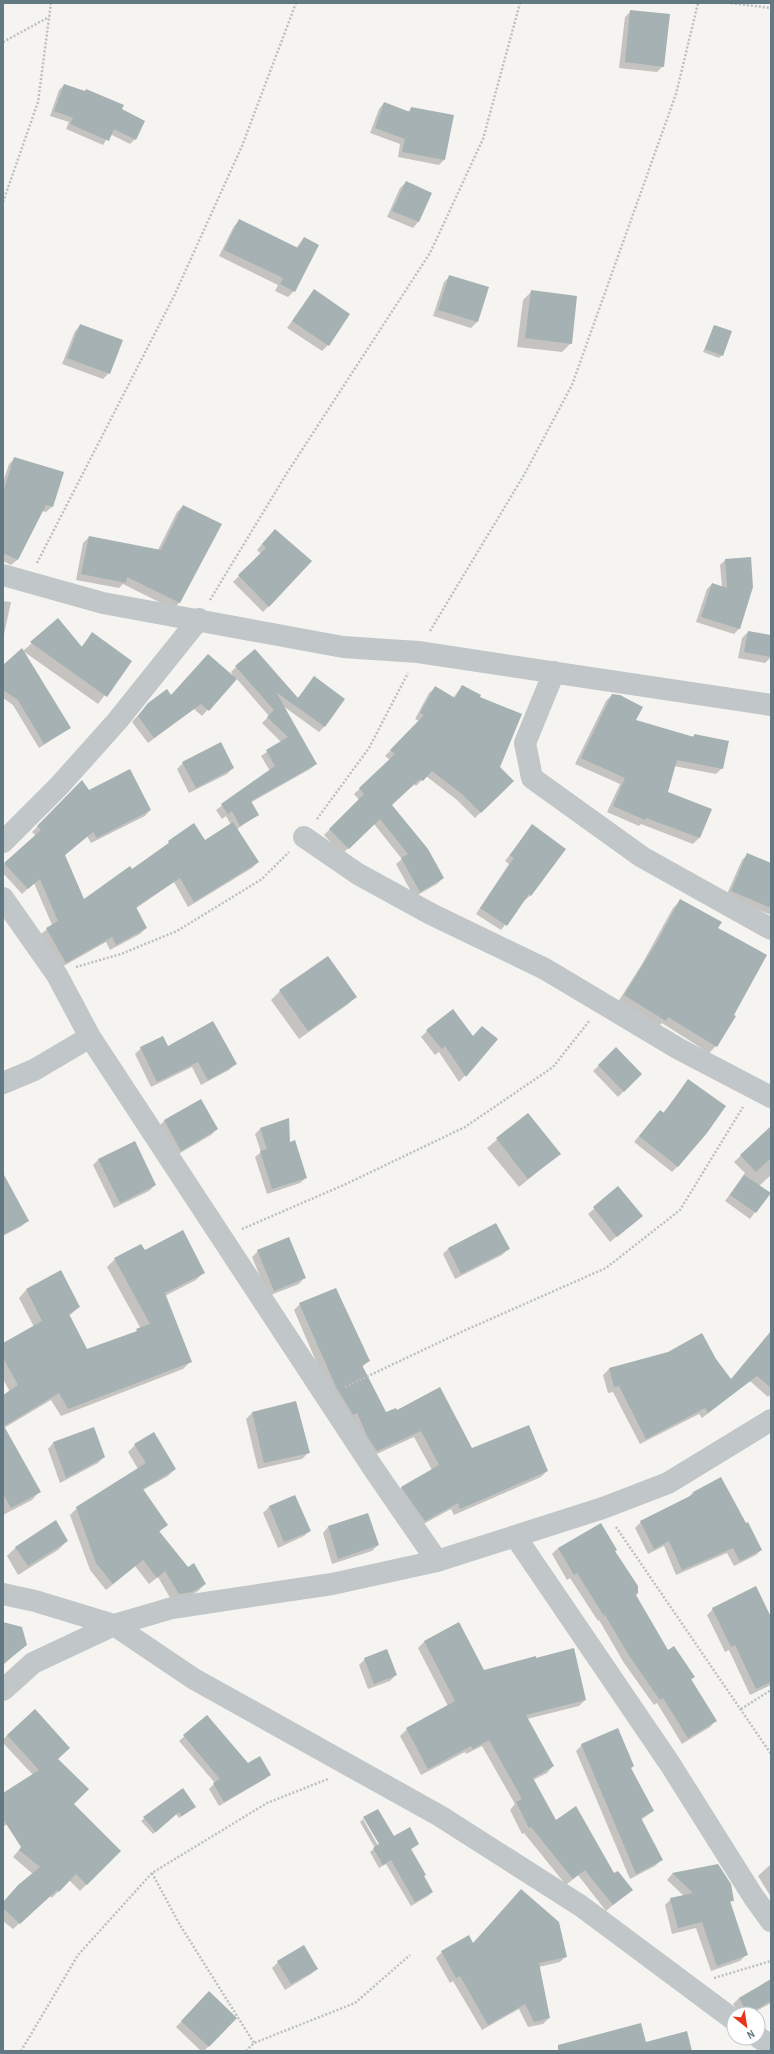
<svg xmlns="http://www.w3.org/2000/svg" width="774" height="2054" font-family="'Archivo Narrow',sans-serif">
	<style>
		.shadow { fill: #0003 }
		.building { fill: #a6b1b4 }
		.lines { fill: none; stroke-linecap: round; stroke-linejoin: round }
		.path { stroke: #bdbfc1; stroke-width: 2.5; stroke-dasharray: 2 2; stroke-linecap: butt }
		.minor { stroke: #c1c6c8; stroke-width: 22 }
	</style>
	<rect width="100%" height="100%" fill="#f5f4f0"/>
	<path class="shadow" d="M631 11 663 66 657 72 619 68 625 17Z
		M64 85 121 109 135 139 130 144 110 134 103 145 66 129 69 122 50 116 59 90Z
		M384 103 408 112 411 108 444 160 439 165 398 157 400 144 370 133 379 109Z
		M406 182 431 193 418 222 413 228 387 217 400 188Z
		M240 220 296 248 304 238 294 291 288 297 275 291 278 285 219 256 234 226Z
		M450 276 477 322 471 328 433 316 444 282Z
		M314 291 328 345 322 351 287 328Z
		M532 291 571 343 562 352 517 347 523 300Z
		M81 325 109 373 103 379 62 364 75 331Z
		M714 326 722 355 719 358 703 352Z
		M15 458 52 507 46 512 42 511 17 560 11 565 3 561V482L9 464Z
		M183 506 221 525 179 603 173 609 123 584 119 588 76 580 83 543 89 537 158 550 177 512Z
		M269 536V606L263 612 233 582 261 554 257 550Z
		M725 560 752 587 739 629 734 634 696 622 707 589 712 584 722 587 720 565Z
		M3 601 11 602 3 639Z
		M58 620 81 647 93 634 131 661 98 704 23 651Z
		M748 632 771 636V657L765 663 738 658 742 638Z
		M3 666 70 728 39 748 13 705 3 698Z
		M236 667 297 699 314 678 324 727 319 732 283 706 316 764 310 769 250 803 258 815 237 829 258 862 252 868 188 907 174 882 135 909 146 928 140 934 110 950 106 942 60 968 41 934 52 925 34 883 22 894 3 873V865L36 836 32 832 82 782 89 791 150 810 145 816 91 843 87 836 64 856 83 900 132 870 193 825 205 842 231 825 226 816 222 819 216 810 270 771 261 756 281 742 262 723 269 716 236 678 202 716 194 709 148 743 132 722 148 704 234 678 231 672Z
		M462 686 479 698 499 767 512 781 475 818 457 800 426 776 416 786 414 784 390 805 443 878 437 884 414 897 396 864 402 859 374 824 342 854 324 835 359 800 354 794 390 760 385 756 419 721 415 719 429 693 435 688 453 698Z
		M612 695 635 721 692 737 695 735 722 768 716 774 674 766 667 793 710 809 699 838 693 844 641 824 639 826 607 812 620 784 575 764 606 701Z
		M183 763 233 768 227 774 189 793 177 769Z
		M532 826 531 895 525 900H524L501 930 476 914 509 864 505 861Z
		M747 855 771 865V915L726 896 742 860Z
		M680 901 717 929 716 1046 709 1053 662 1023 658 1027 618 1002 642 964 673 908Z
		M280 991 356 997 347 1005 299 1039 271 1000Z
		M427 1031 473 1037 497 1040 459 1082 439 1052 435 1055 421 1037Z
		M141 1048H168L235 1064 229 1070 201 1085 192 1067 151 1087 135 1054Z
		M616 1049 641 1074 618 1097 593 1071Z
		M688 1081 678 1166 672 1172 634 1142 655 1117 663 1113Z
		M200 1100 217 1129 211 1135 175 1156 158 1127 164 1121Z
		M528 1114 559 1154 519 1187 487 1148Z
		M771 1127V1175L759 1186 769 1193 750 1219 725 1201 745 1173 734 1162Z
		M260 1129 289 1143 306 1178 300 1183 267 1194 255 1157 261 1152 255 1134Z
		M99 1159 155 1185 149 1191 114 1208 93 1165Z
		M618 1188 635 1221 610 1242 588 1214Z
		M3 1191 28 1220 22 1226 3 1236Z
		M449 1248 508 1249 502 1255 455 1279 443 1254Z
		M144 1251 204 1272 196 1280 165 1296 190 1362 183 1369 61 1416 51 1400 4 1428 39 1492 32 1500 3 1515V1396L10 1392 3 1379V1344L34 1327 19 1298 26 1290 61 1272 79 1307 69 1316 87 1351 134 1333 141 1329 107 1267 115 1259Z
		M258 1251 304 1278 299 1284 268 1296 252 1257Z
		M300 1304 369 1361 362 1367 386 1413 397 1411 471 1450 547 1471 541 1477 454 1515 451 1509 418 1527 395 1494 402 1487 432 1470 414 1437 370 1457 330 1394 294 1310Z
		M771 1333V1394L768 1397 750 1381 702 1418 699 1414 640 1444 613 1392 608 1393 603 1375 609 1369 668 1353 715 1360 731 1380Z
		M252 1413 308 1453 302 1459 258 1469 246 1419Z
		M53 1443 104 1457 98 1463 60 1483 48 1449Z
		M135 1445 175 1469 168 1476 143 1490 167 1525 159 1532 188 1568 205 1584 198 1591 185 1599 172 1601 158 1577 149 1584 135 1566 106 1590 90 1570 70 1515 77 1508 138 1469 128 1452Z
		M693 1492 761 1550 756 1555 734 1566 727 1553 676 1575 664 1546 648 1554 635 1528 641 1522 688 1498Z
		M295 1496 310 1531 304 1536 278 1548 263 1513 269 1507Z
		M328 1527 378 1545 372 1551 332 1564 323 1533Z
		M67 1541 58 1550 18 1575 7 1556 16 1547Z
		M558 1548 614 1551 635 1595 667 1651 694 1677 691 1680 715 1721 710 1727 682 1744 657 1703 654 1705 624 1663 599 1620 598 1621 570 1578 567 1580 552 1554Z
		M713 1609 771 1619V1685L750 1695 729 1650 725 1652 707 1615Z
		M3 1623 26 1645 3 1665Z
		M459 1624 484 1671 585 1700 579 1706 527 1719 553 1766 547 1773 533 1780 555 1822 632 1889 606 1911 578 1875 566 1885 524 1833 522 1834 510 1810 515 1804 482 1746 466 1754 465 1752 421 1775 400 1736 407 1729 448 1706 418 1648 424 1642Z
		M365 1659 396 1675 390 1681 368 1689 359 1665Z
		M207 1716 248 1764 270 1774 265 1779 219 1806 209 1789 215 1783 179 1741Z
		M7 1735 57 1759 70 1784 3 1827V1794L33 1775 3 1743V1740Z
		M582 1745 630 1769 653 1811 641 1820 661 1860 655 1866 630 1879 576 1751Z
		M183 1789 192 1809 179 1818 176 1814 153 1834 141 1821Z
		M59 1803 120 1851 80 1891 69 1880 52 1898 50 1896 13 1929 3 1921V1903L33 1874 13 1857Z
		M363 1819 380 1849 394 1837 418 1844 410 1850 432 1892 428 1896 411 1906 386 1864 379 1868 370 1852 375 1848 360 1822Z
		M771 1864V1897L758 1876Z
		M717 1865 733 1900 729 1904 746 1955 740 1961 711 1971 696 1928 672 1934 665 1905 671 1899 684 1896 667 1880 672 1874Z
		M473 1944 566 1956 560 1962 539 1967 549 2018 543 2024 528 2027 519 2009 482 2030 453 1981 450 1983 436 1958 442 1952Z
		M278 1962 317 1969 311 1974 285 1990 272 1968Z
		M771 1980V2003L751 2014H739L733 2004 739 1998Z
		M209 1993 236 2018 204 2051H201L176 2027Z"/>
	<path class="building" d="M630 10 670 14 664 67 625 62Z
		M64 84 85 91 86 89 124 105 122 109 145 121 136 140 114 129 109 141 70 124 73 118 54 111Z
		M384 102 410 112 411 107 454 115 445 160 402 152 405 139 375 128Z
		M406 181 432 193 419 222 392 211Z
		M239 219 298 248 304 237 319 245 295 292 280 284 283 278 224 250Z
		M449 275 489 287 478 322 438 310Z
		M314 289 350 314 329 346 292 321Z
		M531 290 577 296 572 344 525 338Z
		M80 324 123 340 110 374 67 358Z
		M714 325 732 331 723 356 705 349Z
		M14 457 64 472 53 507 46 505 18 560 3 553V493Z
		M183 505 222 524 180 603 127 577 126 583 81 574 89 536 161 550Z
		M275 529 312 561 269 607 238 575 266 548 262 544Z
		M751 557 753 587 740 629 701 617 712 583 727 588 725 559Z
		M58 618 82 647 92 632 132 661 107 697 30 642Z
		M748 631 771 635V657L744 652Z
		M22 648 71 728 44 744 18 700 3 690V665Z
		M255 649 298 698 314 676 345 699 325 727 276 692 317 764 251 801 259 815 240 826 232 811 228 814 221 804 275 766 266 750 288 737 267 717 274 710 235 666Z
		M208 654 237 679 209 711 201 704 154 738 138 716 148 703 167 689 171 695Z
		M462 685 481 695 480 697 522 714 500 767 514 781 481 813 463 795 432 771 423 781 420 779 392 805 428 849 444 878 420 892 401 858 408 854 380 819 349 849 329 829 364 794 359 788 395 754 390 750 424 715 420 713 435 686 455 698Z
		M612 694 620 695 643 707 636 720 694 737V734L729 741 723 769 677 760 668 792 712 809 700 838 646 818 645 820 613 806 625 778 581 758Z
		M221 742 234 768 196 788 182 762Z
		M130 769 151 810 97 838 93 832 65 855 84 899 130 866 132 869 169 843 168 841 194 823 205 840 233 822 259 862 194 902 180 878 136 907 147 928 116 945 112 937 66 963 46 928 58 921 40 879 28 889 4 863 41 830 37 826 82 780 89 790Z
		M532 824 566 849 531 896 529 894 507 926 480 908 514 858 510 855Z
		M747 853 771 863V908L731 891Z
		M680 899 722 922 718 928 767 955 734 1015 736 1016 717 1047 668 1017 666 1021 624 995 657 942Z
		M328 956 357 997 308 1031 279 990Z
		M453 1009 473 1036 482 1026 498 1039 466 1077 445 1046 442 1049 426 1030Z
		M213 1021 237 1064 208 1080 198 1062 157 1082 140 1047 163 1036 168 1046Z
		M616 1047 642 1074 624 1092 598 1065Z
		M688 1079 726 1106 707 1133 678 1167 639 1136 660 1110 664 1113Z
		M201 1099 218 1129 181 1151 164 1120Z
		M528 1113 561 1154 528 1179 496 1138Z
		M289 1118 290 1142 295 1140 307 1178 272 1189 260 1151 267 1149 260 1128Z
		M771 1126V1158L756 1172 740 1155Z
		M135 1141 156 1185 120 1203 98 1159Z
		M3 1173 29 1221 3 1235Z
		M744 1175 771 1193 756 1213 730 1195Z
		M618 1186 643 1216 617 1237 593 1207Z
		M496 1223 510 1249 461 1274 448 1248Z
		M183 1230 205 1273 165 1293 192 1362 68 1409 59 1393 4 1426 41 1492 11 1508 3 1494V1395L18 1385 3 1358V1343L42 1321 26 1289 61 1270 80 1307 69 1314 87 1349 137 1331 136 1329 150 1324 114 1258 141 1244 145 1250Z
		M289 1237 306 1278 274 1291 257 1250Z
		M336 1288 370 1361 362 1365 386 1412 396 1408 397 1410 440 1387 472 1448 529 1425 548 1471 460 1509 458 1503 425 1521 401 1487 439 1465 421 1431 377 1451 368 1438 357 1413 353 1415 336 1387 299 1303Z
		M771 1331V1388L757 1376 708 1413 705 1408 646 1439 619 1386 614 1387 609 1368 668 1352 702 1333 716 1359 731 1379Z
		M296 1401 310 1453 264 1463 252 1412Z
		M94 1427 105 1457 66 1478 53 1442Z
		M154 1432 176 1469 143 1489 168 1525 159 1531 188 1567 194 1563 206 1584 192 1592 179 1594 165 1571 157 1578 143 1560 113 1584 96 1563 76 1507 146 1463 134 1444Z
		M721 1477 746 1523 748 1522 762 1550 740 1561 733 1548 682 1570 669 1541 654 1549 640 1521 694 1494 693 1492Z
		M295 1495 311 1531 284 1542 269 1506Z
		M368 1513 379 1545 338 1559 328 1526Z
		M56 1520 68 1541 28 1566 15 1547Z
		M601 1523 617 1550 615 1551 638 1586V1593L636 1595 668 1650 674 1646 695 1677 691 1679 717 1721 688 1738 663 1698 660 1700 630 1657 605 1615 604 1616 577 1573 574 1575 558 1548Z
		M756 1586 771 1617V1682L756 1689 735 1645 731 1647 712 1608Z
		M3 1622 22 1627 27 1645 3 1664Z
		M459 1622 484 1670 536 1656V1658L574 1648 586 1700 526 1715 554 1766 533 1778 556 1820 576 1806 614 1873 618 1871 633 1890 613 1905 585 1870 573 1879 531 1827 529 1828 516 1802 522 1799 489 1740 473 1749 471 1746 428 1769 406 1728 455 1701 424 1641Z
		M387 1649 397 1675 374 1684 364 1658Z
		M35 1709 70 1748 58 1759 89 1789 74 1804 121 1851 87 1885 76 1874 59 1892 57 1890 20 1924 3 1908V1902L18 1885 40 1867 19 1850 21 1847 3 1819V1793L39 1770 7 1735Z
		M207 1715 248 1763 260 1756 271 1775 224 1802 213 1783 220 1779 183 1735Z
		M618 1728 634 1766 631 1768 654 1811 641 1818 663 1860 636 1874 581 1744Z
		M183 1788 196 1807 182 1816 179 1812 156 1832 143 1817Z
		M378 1809 394 1836 410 1827 419 1844 411 1849 426 1875 424 1876 433 1892 415 1902 391 1860 383 1865 373 1848 379 1844 363 1817Z
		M718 1864 731 1884 734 1901H730L748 1955 717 1966 702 1922 678 1928 670 1898 693 1893 672 1873Z
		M521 1889 559 1922 567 1957 539 1963 550 2018 534 2022 525 2004 488 2025 460 1976 456 1978 441 1951 469 1935 473 1943Z
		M304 1945 318 1969 291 1984 277 1961Z
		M771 1979V2001L748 2014 739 1998Z
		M209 1991 237 2018 209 2047 181 2021Z
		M641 2023 646 2042 687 2031 692 2051H558V2045Z"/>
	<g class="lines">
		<path class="path" d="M731 3 771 8
			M3 42 49 17
			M3 202 38 102 51 3
			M37 563 174 296 242 146 296 3
			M210 600 287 473 430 253 483 139 520 3
			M430 631 524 475 572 385 676 94 698 3
			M317 819 369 748 408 673
			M76 967 121 954 177 931 262 879 289 852
			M242 1229 346 1184 465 1127 553 1067 590 1020
			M345 1387 459 1333 606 1268 680 1210 743 1107
			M616 1527 771 1754
			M741 1709 771 1690
			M152 1873 180 1925 254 2043
			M714 1978 771 1961
			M21 2051 78 1955 152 1873 267 1803 328 1779
			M246 2051 254 2043 355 2003 410 1955"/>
		<path class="minor" d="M3 575 103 603 343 647 418 652 771 705
			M554 672 525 743 532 778 642 857 771 929
			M304 837 358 874 431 914 545 969 679 1049 771 1097
			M3 842 59 786 118 720 199 619
			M3 898 57 975 90 1037 373 1468 437 1561
			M3 1083 34 1070 90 1037
			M515 1536 670 1764 753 1896 771 1921
			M3 1594 35 1601 114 1625 194 1679 440 1816 581 1906 734 2020
			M3 1690 33 1663 114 1625 172 1608 332 1584 437 1561 603 1508 668 1483 771 1420
			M758 2037 771 2046"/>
	</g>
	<rect width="774" height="2054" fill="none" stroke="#627883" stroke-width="8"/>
	<g transform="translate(746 2026) rotate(150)"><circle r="19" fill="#ffffff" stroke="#c0c9cd"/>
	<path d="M0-3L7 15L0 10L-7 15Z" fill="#e9351c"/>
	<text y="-6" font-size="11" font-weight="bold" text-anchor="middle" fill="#627883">N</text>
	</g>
</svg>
